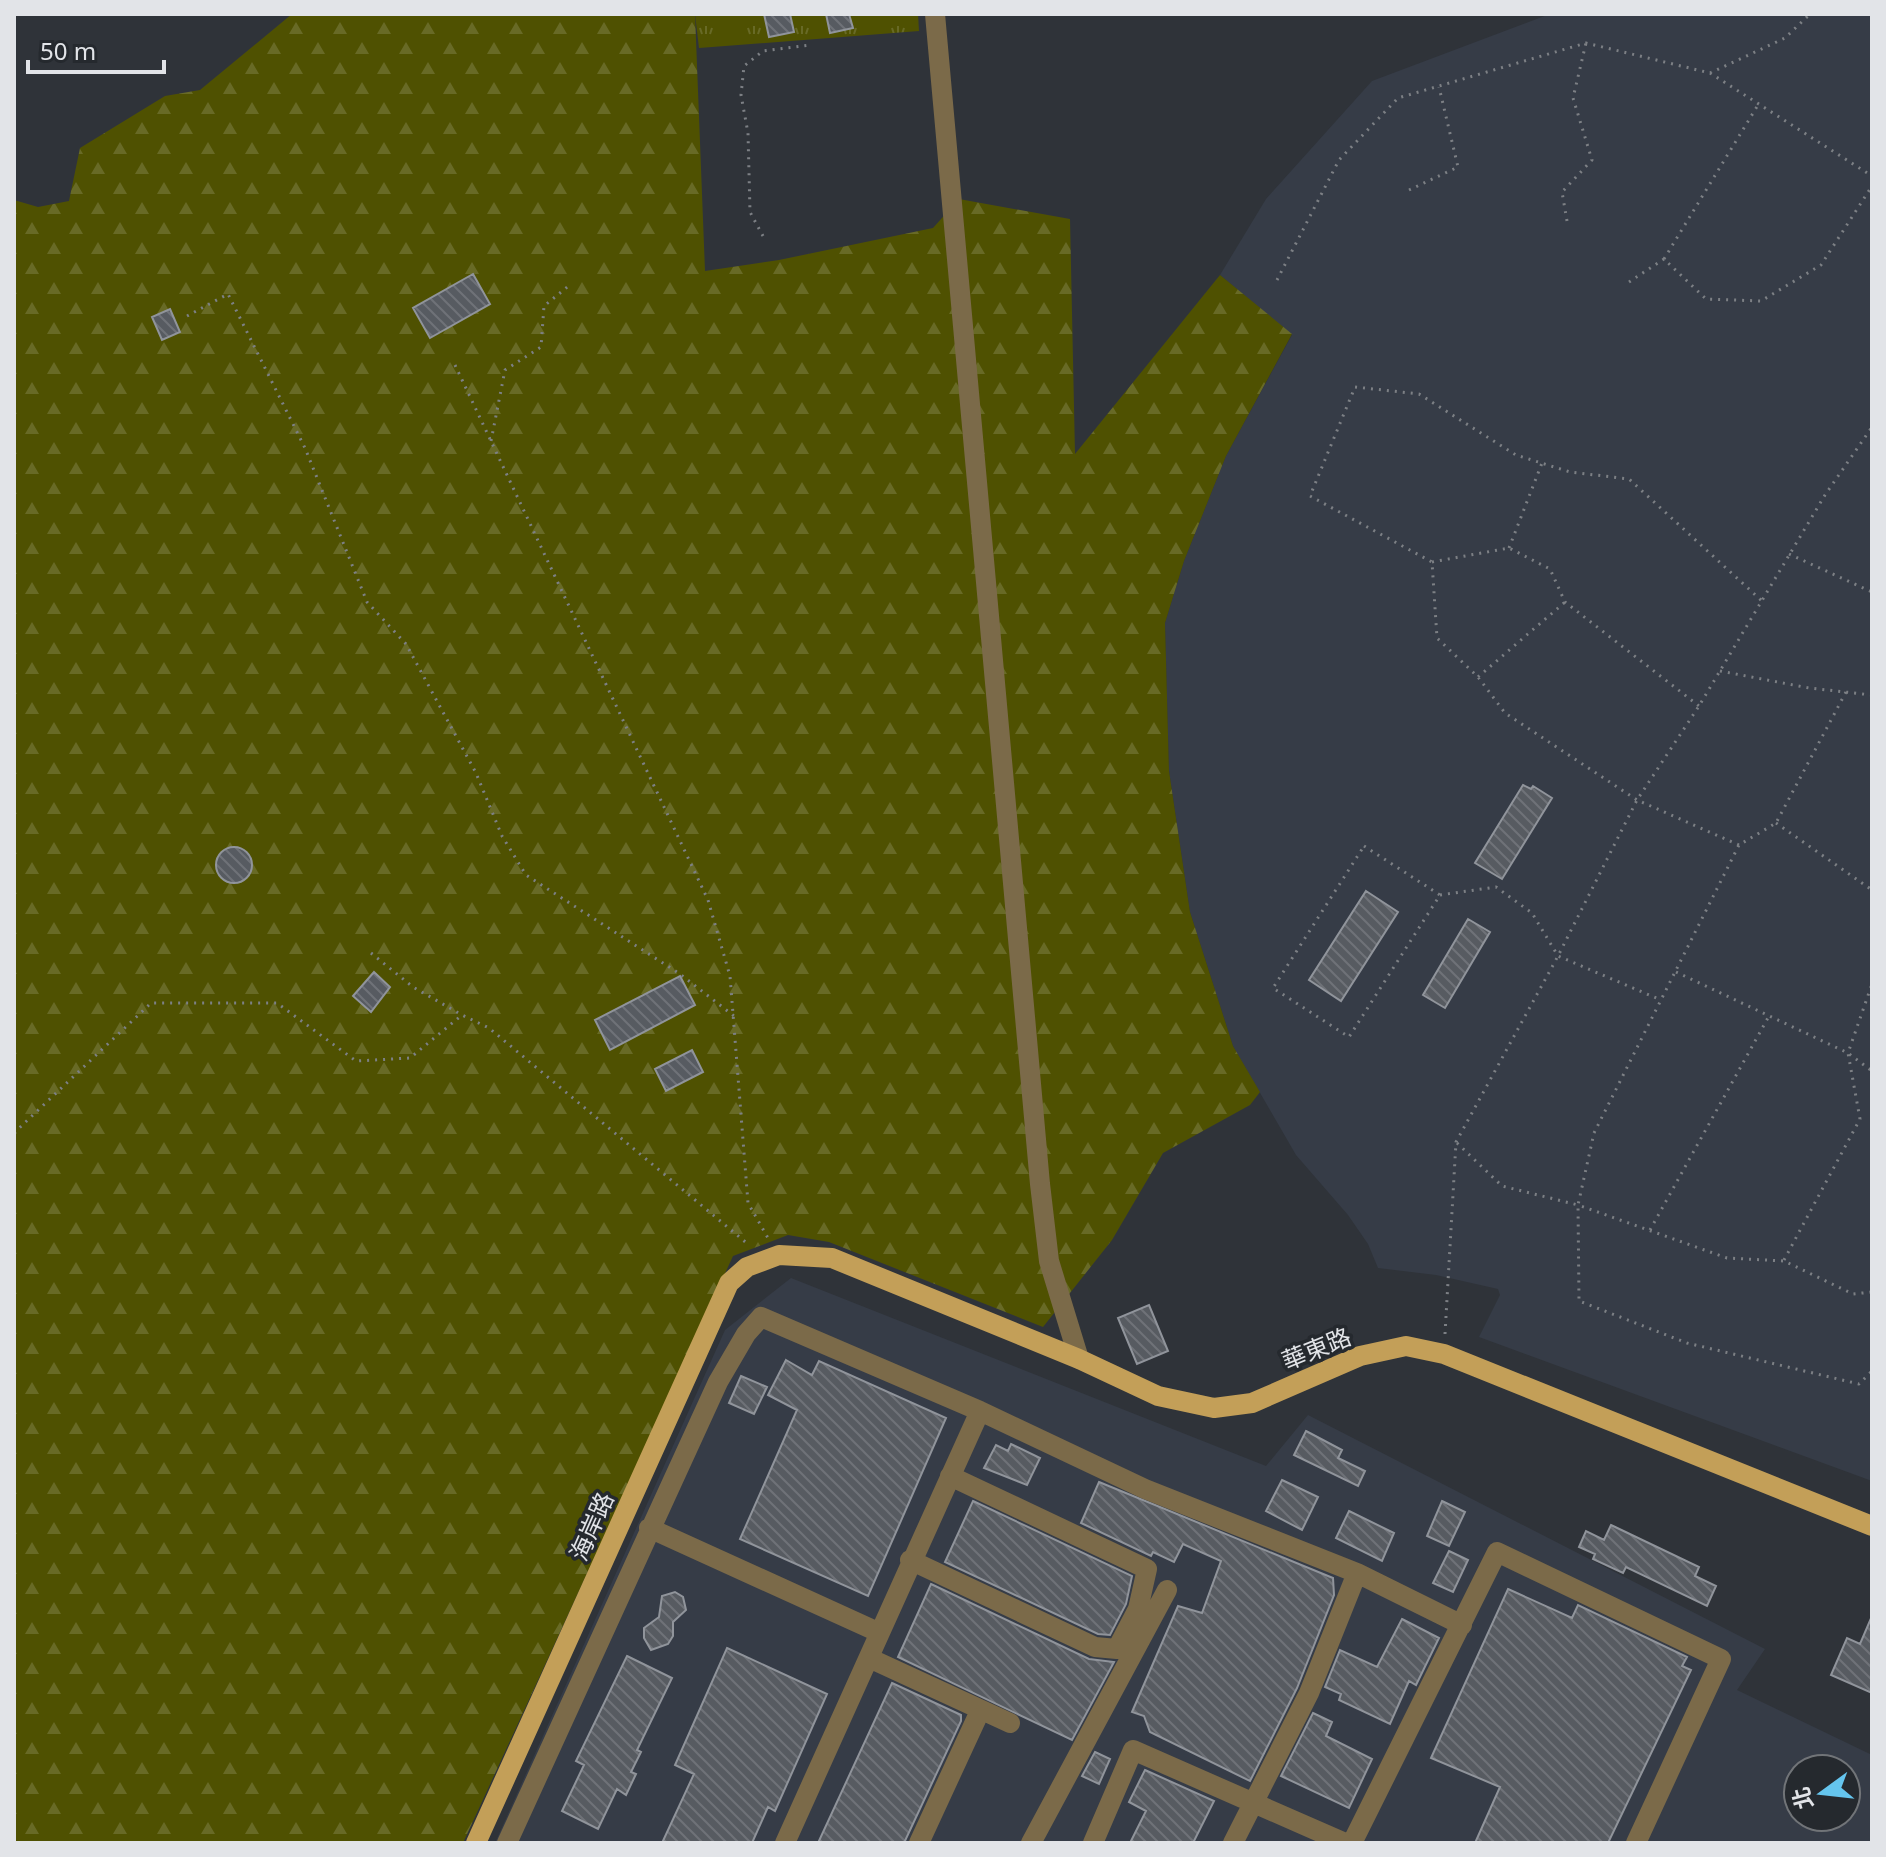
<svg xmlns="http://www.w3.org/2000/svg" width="1886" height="1857" font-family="'Noto Sans','Noto Sans TC',sans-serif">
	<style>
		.built { fill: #363c47; fill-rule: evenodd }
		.grass { fill: url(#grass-tufts) }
		.forest { fill: url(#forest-firs) }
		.building { fill: url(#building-back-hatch); stroke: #90949b; stroke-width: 2 }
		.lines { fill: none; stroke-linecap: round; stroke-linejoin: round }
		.path { stroke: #7d8085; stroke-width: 3; stroke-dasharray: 2 6; stroke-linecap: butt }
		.minor { stroke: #7b6a49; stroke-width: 20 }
		.major { stroke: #c39f58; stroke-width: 20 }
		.labels { text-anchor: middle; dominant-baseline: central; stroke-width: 7; stroke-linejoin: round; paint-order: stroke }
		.street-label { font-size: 24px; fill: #e2e4e8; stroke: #25292e }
	</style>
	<defs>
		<pattern id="grass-tufts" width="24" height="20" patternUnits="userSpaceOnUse" patternTransform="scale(2)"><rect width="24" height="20" fill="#4f5101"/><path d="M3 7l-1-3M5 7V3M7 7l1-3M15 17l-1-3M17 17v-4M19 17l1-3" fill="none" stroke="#686a26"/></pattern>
		<pattern id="forest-firs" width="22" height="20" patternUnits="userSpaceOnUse" patternTransform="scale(2)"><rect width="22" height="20" fill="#4f5101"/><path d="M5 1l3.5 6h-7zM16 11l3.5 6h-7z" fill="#686a26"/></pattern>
		<pattern id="building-back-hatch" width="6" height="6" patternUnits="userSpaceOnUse" patternTransform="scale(2)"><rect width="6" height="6" fill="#575b61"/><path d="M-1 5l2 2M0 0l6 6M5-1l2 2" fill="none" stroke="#6f7278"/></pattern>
	</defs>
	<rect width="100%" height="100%" fill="#2f3339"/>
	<path class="built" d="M1550 14H1872V1481L1479 1337 1500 1295 1498 1289 1436 1275 1378 1268 1368 1244 1348 1215 1296 1155 1233 1046 1190 912 1169 771 1165 623 1184 561 1226 456 1292 335 1220 275 1266 199 1372 81Z
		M791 1278 1266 1466 1308 1415 1765 1649 1737 1690 1872 1755V1843H495L725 1330ZM1798 1769H1846V1817H1798Z"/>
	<path class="grass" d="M695 14H918L919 31 699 48Z"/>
	<path class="forest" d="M292 14H695L705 271 779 260 933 228 959 199 1070 219 1075 454 1220 275 1292 334 1226 456 1184 561 1165 623 1169 771 1190 912 1233 1046 1260 1092 1250 1105 1163 1153 1112 1240 1043 1327 829 1242 788 1235 733 1256 463 1843H14V200L38 207 69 201 80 148 165 96 200 90Z"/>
	<path class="building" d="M764 14H790L794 32 769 37Z
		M826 14H849L853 28 830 33Z
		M473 274 490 304 430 338 413 308Z
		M170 309 180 332 162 340 152 317Z
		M1523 785 1531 789 1533 786 1552 798 1502 879 1475 863Z
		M216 865a18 18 0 1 1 36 0a18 18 0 1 1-36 0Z
		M1366 891 1398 912 1341 1001 1309 980Z
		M1468 919 1490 932 1445 1008 1423 995Z
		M374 972 390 987 371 1012 353 996Z
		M680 976 695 1005 610 1050 595 1020Z
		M692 1050 703 1072 666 1091 655 1069Z
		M1149 1305 1168 1351 1137 1364 1118 1318Z
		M786 1360 812 1375 819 1361 946 1418 868 1596 740 1539 797 1410 768 1395Z
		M741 1376 767 1387 754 1414 729 1403Z
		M1306 1431 1342 1450 1338 1458 1365 1471 1358 1486 1294 1455Z
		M1011 1444 1040 1458 1027 1485 984 1468 996 1445 1008 1451Z
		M1282 1480 1318 1497 1302 1530 1266 1511Z
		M1099 1482 1333 1578 1334 1595 1297 1688 1250 1781 1150 1732 1144 1716 1132 1712 1178 1606 1202 1613 1221 1561 1183 1544 1174 1562 1153 1552 1151 1556 1081 1523Z
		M973 1501 1132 1576 1126 1604 1110 1635 1098 1634 945 1562Z
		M1442 1501 1465 1512 1449 1546 1427 1536Z
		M1349 1511 1394 1533 1382 1561 1336 1538Z
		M1611 1525 1699 1567 1695 1576 1716 1586 1707 1606 1626 1567 1623 1573 1593 1559 1595 1554 1579 1547 1586 1531 1604 1540Z
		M1449 1551 1468 1560 1453 1592 1433 1583Z
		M931 1584 1089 1659 1114 1662 1072 1740 898 1657Z
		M1508 1589 1572 1618 1578 1605 1687 1657 1682 1666 1691 1670 1608 1843H1475L1500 1787 1431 1758Z
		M675 1592 683 1597 686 1610 673 1622V1636L668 1644 651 1650 644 1638V1628L659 1617 662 1596Z
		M1872 1616V1693L1831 1675 1847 1638 1860 1644Z
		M1402 1619 1439 1638 1416 1685 1409 1681 1390 1724 1339 1700 1341 1694 1325 1687 1340 1650 1377 1667Z
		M727 1648 827 1694 775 1811 768 1807 752 1843H662L694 1774 675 1765Z
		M627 1656 672 1678 637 1750 641 1752 631 1772 636 1774 626 1795 617 1789 598 1829 562 1811 584 1765 576 1761Z
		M892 1683 961 1715V1721L904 1843H818Z
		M1313 1713 1332 1722 1326 1736 1372 1759 1349 1808 1281 1776Z
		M1095 1752 1110 1759 1099 1784 1082 1776Z
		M1145 1770 1214 1801 1193 1843H1130L1146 1811 1129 1802Z"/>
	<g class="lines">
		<path class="path" d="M1710 73 1872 176
			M1409 190 1458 167 1439 87
			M1567 221 1562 192 1592 160 1573 98 1586 43
			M763 236 750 212 748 133 741 95 744 66 763 51 811 45
			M1664 259 1758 105
			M1277 280 1339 160 1398 98 1586 43 1710 73 1785 38 1810 14
			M1629 282 1664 259 1706 299 1761 301 1821 265 1872 186
			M187 316 228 294 305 448 367 602 406 644 476 773 502 836 526 875 680 974 734 1016
			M455 365 708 900 730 976 748 1203 768 1238
			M491 441 505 370 541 347 544 306 571 284
			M1509 548 1542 463
			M1789 554 1872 592
			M1432 562 1509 548 1550 569 1565 602 1699 706
			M1720 671 1809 688 1872 695
			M1478 677 1565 602
			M1846 692 1776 823 1739 845 1594 1133 1578 1205 1727 1258 1784 1261 1853 1294 1872 1292
			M1776 823 1872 890
			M1739 845 1637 800 1505 713 1478 677 1437 638 1432 562 1310 496 1355 387 1419 394 1516 455 1570 472 1629 479 1762 601
			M1364 846 1440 895 1349 1037 1273 988Z
			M1440 895 1496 887 1532 913 1558 956 1661 1000
			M371 953 413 987 462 1015
			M1676 972 1848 1053 1872 1071
			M14 1133 151 1003H277L356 1061 410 1058 462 1015 489 1028 749 1245
			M1457 1143 1502 1186 1578 1205 1579 1301 1687 1343 1859 1384 1872 1371
			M1650 1230 1769 1016
			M1784 1260 1860 1119 1848 1053 1872 984
			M1445 1334 1456 1142 1558 956 1637 800 1699 706 1825 495 1872 427"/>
		<path class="minor" d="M935 14 1040 1184 1049 1261 1079 1359
			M649 1528 878 1632
			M910 1560 1095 1647 1117 1649 1138 1609 1147 1569 950 1476
			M869 1658 1010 1723
			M507 1843 718 1382 746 1334 761 1317 980 1411 1145 1489 1357 1573 1462 1625
			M785 1843 980 1411
			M919 1843 980 1711
			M1031 1843 1167 1590
			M1093 1843 1133 1750 1345 1843
			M1233 1843 1309 1693 1357 1573
			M1352 1843 1497 1552 1721 1659 1636 1843"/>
		<path class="major" d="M476 1843 729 1283 747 1267 779 1255 832 1258 1079 1359 1158 1396 1214 1408 1252 1403 1360 1356 1406 1346 1444 1354 1872 1526"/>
	</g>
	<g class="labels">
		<g class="street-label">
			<text transform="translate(1316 1348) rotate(-22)">華東路</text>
			<text transform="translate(591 1526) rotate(-66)">海岸路</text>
		</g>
	</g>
	<rect width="1886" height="1857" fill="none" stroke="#e2e4e8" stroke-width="32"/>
	<g transform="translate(1822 1793) rotate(255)"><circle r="38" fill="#25292e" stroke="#717478" stroke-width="2"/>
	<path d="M0-6L14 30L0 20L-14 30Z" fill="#65c5ee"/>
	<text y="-12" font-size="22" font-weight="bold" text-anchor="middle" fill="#e2e4e8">北</text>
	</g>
	<path d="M28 60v12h136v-12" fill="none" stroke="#e2e4e8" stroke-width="4"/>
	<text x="40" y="60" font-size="24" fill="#e2e4e8" stroke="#25292e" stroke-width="6" paint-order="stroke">50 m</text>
</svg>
